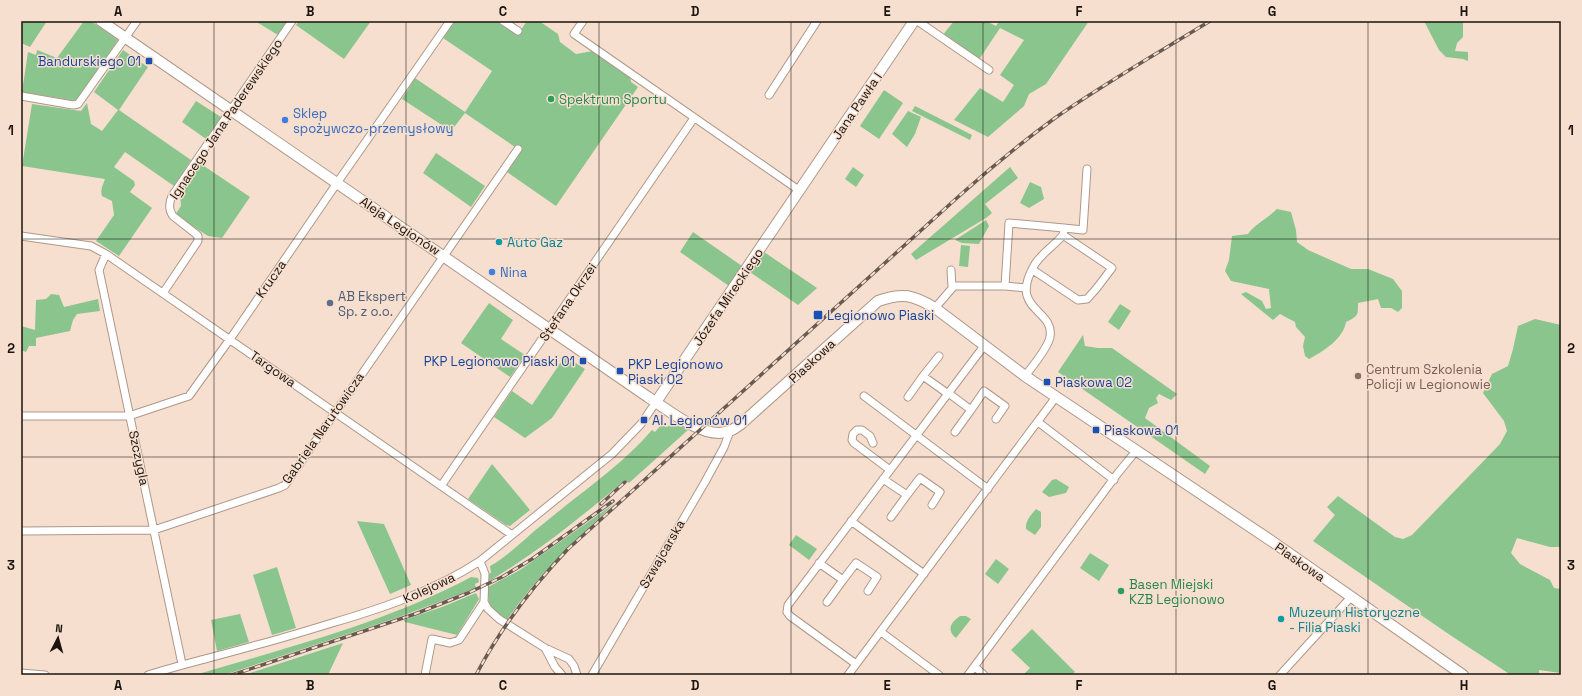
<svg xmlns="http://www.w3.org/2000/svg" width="1582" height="696" font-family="'Space Grotesk',sans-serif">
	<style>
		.green { fill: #89c58d }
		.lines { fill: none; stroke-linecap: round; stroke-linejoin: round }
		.street-casing { stroke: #ae9889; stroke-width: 9 }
		.secondary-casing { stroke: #ae9889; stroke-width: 12 }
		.street { stroke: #fff; stroke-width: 7 }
		.secondary { stroke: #fff; stroke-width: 10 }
		.rail-casing { stroke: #695b52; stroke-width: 3.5 }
		.rail { stroke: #f7dfcf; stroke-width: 2; stroke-dasharray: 6; stroke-linecap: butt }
		.grid { fill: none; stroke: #1b130d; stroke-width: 1; stroke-opacity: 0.55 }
		.transit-dot { fill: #1a4fb4; stroke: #f7dfcf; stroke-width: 1.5 }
		.leisure-dot { fill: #2e9e5b; stroke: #f7dfcf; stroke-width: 1.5 }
		.shop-dot { fill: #3f7fe0; stroke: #f7dfcf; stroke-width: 1.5 }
		.culture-dot { fill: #0f9aa8; stroke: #f7dfcf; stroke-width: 1.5 }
		.service-dot { fill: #5c6f8a; stroke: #f7dfcf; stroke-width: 1.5 }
		.education-dot { fill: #8d6e63; stroke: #f7dfcf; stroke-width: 1.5 }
		.labels { text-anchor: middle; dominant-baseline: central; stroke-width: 3; stroke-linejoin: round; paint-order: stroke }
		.transit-label { font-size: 13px; fill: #164399; stroke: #f7dfcf; text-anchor: start }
		.leisure-label { font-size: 13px; fill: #27864d; stroke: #f7dfcf; text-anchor: start }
		.street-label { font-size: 13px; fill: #1b130d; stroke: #f7dfcf }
		.shop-label { font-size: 13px; fill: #366cbe; stroke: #f7dfcf; text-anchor: start }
		.culture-label { font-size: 13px; fill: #0d838f; stroke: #f7dfcf; text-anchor: start }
		.service-label { font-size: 13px; fill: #4e5e75; stroke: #f7dfcf; text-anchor: start }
		.education-label { font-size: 13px; fill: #785e54; stroke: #f7dfcf; text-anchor: start }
		.neatline { fill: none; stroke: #1b130d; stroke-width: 1.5 }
		.grid-label { font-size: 13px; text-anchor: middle; font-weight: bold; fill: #1b130d }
	</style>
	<rect width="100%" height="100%" fill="#f7dfcf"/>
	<path class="green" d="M21 21H47L30 47 21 43Z
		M84 21H91L118 40 76 101 22 92 28 52 36 55 37 50 57 58Z
		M255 21H287L278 35Z
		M299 21H371L344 59 296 25Z
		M455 21H497L518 34 527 21H539L558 34 560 42 576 54 593 51 630 76 631 82 638 87 556 206 507 172 521 151 518 149 465 113 451 131 402 99 415 78 465 112 492 71 443 38Z
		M954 21H986L996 26 999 21H1089L1046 84 1029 94 1024 106 988 137 954 120 980 88 1003 102 1014 85 1000 75 1024 40 1000 28 978 61 942 36Z
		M1424 21H1463V37L1457 43 1455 51 1468 52V61L1463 59 1446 57 1439 50Z
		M123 50 148 67 119 110 191 160 174 186 125 152 114 167 134 181 135 185 130 192 152 208 119 256 96 241 114 215 112 201 102 196C100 189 103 185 105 179L22 166 32 104 81 111 87 103 91 124 102 131 118 110 94 92Z
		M884 90 903 103 879 139 860 126Z
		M196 101 221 117 206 139 182 122Z
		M915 106 972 135 970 140 912 111Z
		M908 111 921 117 915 134 907 147 892 134Z
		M436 153 485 186 471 207 423 173Z
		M201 164 250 197 222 238 208 236 175 215 181 206 180 194Z
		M853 167 864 175 856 187 845 179Z
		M1010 167 1018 178 985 204 992 213 986 218 916 260 911 254Z
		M1030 182 1041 187 1044 199 1029 208 1020 203Z
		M1277 209 1291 212 1296 230 1297 242 1308 250 1351 269H1368L1393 279 1402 291V308L1398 312 1391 308H1381L1378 299 1358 303C1358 316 1358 316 1346 322 1343 339 1324 351 1309 359L1305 356 1303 346 1305 337 1296 327 1295 322 1280 314 1273 320 1241 294 1246 292 1262 301 1266 309 1271 308 1269 289 1231 281 1225 271 1229 260 1232 236 1248 234C1255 224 1268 218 1277 209Z
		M986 220 989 226 979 244 962 243 955 240Z
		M693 232 742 266 729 286 680 252Z
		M961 245 970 246 968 267 959 266Z
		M764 252 817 288 798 305 750 272Z
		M51 294 59 295 64 307 98 299 100 311 77 314 73 320 70 331 36 338V346H29L26 352 21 350V326L35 330 36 300 46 299Z
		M489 303 513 320 501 339 525 355 510 377 461 343Z
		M1120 304 1131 311 1119 330 1108 322Z
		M1535 319 1561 325V547H1550L1517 538 1511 553 1520 564 1550 580 1554 588 1561 589V673L1539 670V675H1511L1450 635 1313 541 1335 515 1327 507 1338 496 1395 537 1403 539 1412 535 1500 444 1507 431 1504 421 1483 393 1492 374 1508 366 1513 349 1518 326Z
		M1083 335 1085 346 1098 348H1112L1177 394 1171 400 1159 394 1156 398 1158 403 1149 408 1145 418 1210 466 1205 474 1058 372Z
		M565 356 585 369 552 418 525 438 494 417 512 391 532 405Z
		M672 424 686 428 688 430 629 483 625 480C580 518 539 551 488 582V574L491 573 490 566C510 555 525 538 543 524 580 493 620 467 652 430L655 432 661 425 667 427Z
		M492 464 530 510 510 526 506 525 468 499Z
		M1056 479 1069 487 1066 493 1049 497 1042 492 1052 480Z
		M615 503C576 540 537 575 507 620 492 611 487 606 488 587L520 570Z
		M1036 509 1041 512V527L1035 535 1026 529C1025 521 1031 515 1036 509Z
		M357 521 384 524 411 585 390 594Z
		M796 535 817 549 809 560 789 545Z
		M1090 553 1109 565 1099 581 1080 568Z
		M996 559 1009 569 998 584 985 574Z
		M277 567 296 628 272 635 253 575Z
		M471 577 478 578 479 582 475 584 476 588 399 617 224 675H195C289 647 385 623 471 577Z
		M476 593 479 599 457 635 405 622 404 620 442 607Z
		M240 614 249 642 217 651 211 620Z
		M960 616H966L971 619 956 638C946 630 951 622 960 616Z
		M1032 629 1075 672 1071 675H1023L1030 668 1011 650Z
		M343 643 328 675H244Z"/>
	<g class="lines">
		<defs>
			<path id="street" d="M503 21 518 31
				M583 21 574 34 800 191
				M914 21 919 22 989 70
				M769 95 817 21
				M21 96 73 105 78 104 137 21
				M21 236 91 246 106 254 512 535
				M106 254 99 270 182 664
				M951 270 952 287
				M1033 270 1078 300 1087 299 1096 289 1112 268 1063 235
				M1005 286 1009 223 1064 228
				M163 293 198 241V236L196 234 173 216C168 209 169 203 172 196L292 21
				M935 308 954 286H1005L1026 288
				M923 376 939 356
				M1025 376C1032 367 1048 348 1050 337 1055 308 1007 311 1035 264 1042 253 1055 245 1063 235L1064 228 1083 230 1087 169
				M951 395 971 410 955 432
				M864 396 988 489
				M908 397 923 376 944 391
				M971 410 984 391 1005 406 996 419
				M21 416H129L189 396 235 332 337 183 450 21
				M1038 422 1114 480
				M873 443 870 436 862 430H857L853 434 852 440 854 443 890 470
				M883 479 907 495 920 478 940 492 932 505
				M441 486 694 118
				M891 517 907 495
				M851 521 924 574
				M21 531 154 530 279 488 285 485 518 149
				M819 563 843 580 827 602
				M843 580 856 563 877 577 868 591
				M484 602 488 609 499 619 545 648 569 659 574 666 577 675
				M881 632 939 675
				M545 648 555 667 562 675
				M856 664 790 616 787 612 788 605 984 346
				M975 667 984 675
				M21 673 45 675
				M148 675C183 664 218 656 253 646 280 639 306 631 332 623 383 608 434 591 480 561L612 454 641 424 656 402
				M425 675 432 639 450 643 459 640 484 602 485 574 480 561
				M592 675 705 482 724 447 730 431
				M848 675 1056 397
				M968 675 1118 473 1136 451
				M1280 675 1351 597"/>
			<path id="secondary" d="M101 21 648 397C667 409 696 433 719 433 728 433 734 429 741 424L878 301C903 292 913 295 935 308L1025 376 1270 540 1463 675
				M656 402 914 21"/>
		</defs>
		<use href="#street" class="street-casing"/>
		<use href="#secondary" class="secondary-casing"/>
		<use href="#street" class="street"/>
		<use href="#secondary" class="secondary"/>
		<defs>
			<path id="rail" d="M601 504 625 482
				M232 675 415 614 468 593 502 577 532 559 613 501
				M476 675C500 629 532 587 568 549L958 197C989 169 1021 143 1055 118 1105 83 1158 53 1210 21"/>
		</defs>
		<use href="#rail" class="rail-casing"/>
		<use href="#rail" class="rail"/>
	</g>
	<path class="grid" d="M214 21V675M406 21V675M599 21V675M791 21V675M983 21V675M1176 21V675M1368 21V675M21 239H1561M21 457H1561"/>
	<g class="transit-dot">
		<rect x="145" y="57" width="8" height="8" rx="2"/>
		<rect x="813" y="310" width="10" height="10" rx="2"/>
		<rect x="579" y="357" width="8" height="8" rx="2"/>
		<rect x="616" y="367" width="8" height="8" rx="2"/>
		<rect x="1043" y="378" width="8" height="8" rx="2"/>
		<rect x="640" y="416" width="8" height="8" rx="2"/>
		<rect x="1092" y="426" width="8" height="8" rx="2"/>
	</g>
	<g class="leisure-dot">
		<circle cx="551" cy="99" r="4"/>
		<circle cx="1121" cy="591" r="4"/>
	</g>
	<g class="shop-dot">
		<circle cx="285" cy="120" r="4"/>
		<circle cx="492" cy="272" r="4"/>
	</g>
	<g class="culture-dot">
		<circle cx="499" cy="242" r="4"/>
		<circle cx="1281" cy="619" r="4"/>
	</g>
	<circle class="service-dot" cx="330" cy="303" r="4"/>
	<circle class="education-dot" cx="1358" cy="376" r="4"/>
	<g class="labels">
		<g class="transit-label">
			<text x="141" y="61" text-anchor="end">Bandurskiego 01</text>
			<text x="827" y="315">Legionowo Piaski</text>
			<text x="575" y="361" text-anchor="end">PKP Legionowo Piaski 01</text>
			<text x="628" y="364">PKP Legionowo<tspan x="628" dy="15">Piaski 02</tspan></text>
			<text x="1055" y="382">Piaskowa 02</text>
			<text x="652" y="420">Al. Legionów 01</text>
			<text x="1104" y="430">Piaskowa 01</text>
		</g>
		<g class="leisure-label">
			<text x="559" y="99">Spektrum Sportu</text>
			<text x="1129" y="584">Basen Miejski<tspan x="1129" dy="15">KZB Legionowo</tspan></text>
		</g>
		<g class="street-label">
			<text transform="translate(857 106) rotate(-56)">Jana Pawła I</text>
			<text transform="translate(226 119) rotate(-56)">Ignacego Jana Paderewskiego</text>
			<text transform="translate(400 226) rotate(34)">Aleja Legionów</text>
			<text transform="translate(271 279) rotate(-55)">Krucza</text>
			<text transform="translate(728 297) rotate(-56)">Józefa Mireckiego</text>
			<text transform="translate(568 302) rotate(-56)">Stefana Okrzei</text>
			<text transform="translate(812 361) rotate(-43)">Piaskowa</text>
			<text transform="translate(273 369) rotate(35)">Targowa</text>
			<text transform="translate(323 428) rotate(-55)">Gabriela Narutowicza</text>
			<text transform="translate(139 458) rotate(78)">Szczygla</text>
			<text transform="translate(662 554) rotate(-60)">Szwajcarska</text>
			<text transform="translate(1300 562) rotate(35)">Piaskowa</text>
			<text transform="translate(429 588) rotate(-25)">Kolejowa</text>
		</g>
		<g class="shop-label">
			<text x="293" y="113">Sklep<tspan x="293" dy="15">spożywczo-przemysłowy</tspan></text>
			<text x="500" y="272">Nina</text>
		</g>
		<g class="culture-label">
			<text x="507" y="242">Auto Gaz</text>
			<text x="1289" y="612">Muzeum Historyczne<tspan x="1289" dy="15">- Filia Piaski</tspan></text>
		</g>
		<g class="service-label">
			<text x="338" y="296">AB Ekspert<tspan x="338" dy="15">Sp. z o.o.</tspan></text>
		</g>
		<g class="education-label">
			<text x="1366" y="369">Centrum Szkolenia<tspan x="1366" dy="15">Policji w Legionowie</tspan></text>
		</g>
	</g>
	<rect width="1582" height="696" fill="none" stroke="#f7dfcf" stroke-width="44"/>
	<g transform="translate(58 638) rotate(6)" stroke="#f7dfcf" stroke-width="3" paint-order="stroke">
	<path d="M0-3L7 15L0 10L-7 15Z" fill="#1b130d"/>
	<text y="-6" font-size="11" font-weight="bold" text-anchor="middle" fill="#1b130d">N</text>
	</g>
	<rect x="22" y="22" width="1538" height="652" class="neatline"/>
	<g class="grid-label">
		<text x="118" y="16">A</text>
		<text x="310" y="16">B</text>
		<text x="503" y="16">C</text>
		<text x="695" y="16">D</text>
		<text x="887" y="16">E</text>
		<text x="1079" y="16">F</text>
		<text x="1272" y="16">G</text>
		<text x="1464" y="16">H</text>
		<text x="11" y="135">1</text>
		<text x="1571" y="135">1</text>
		<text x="11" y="353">2</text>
		<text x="1571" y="353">2</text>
		<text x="11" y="570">3</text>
		<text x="1571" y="570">3</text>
		<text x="118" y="690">A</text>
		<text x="310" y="690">B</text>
		<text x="503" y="690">C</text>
		<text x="695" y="690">D</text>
		<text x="887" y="690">E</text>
		<text x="1079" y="690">F</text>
		<text x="1272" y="690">G</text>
		<text x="1464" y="690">H</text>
	</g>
</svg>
